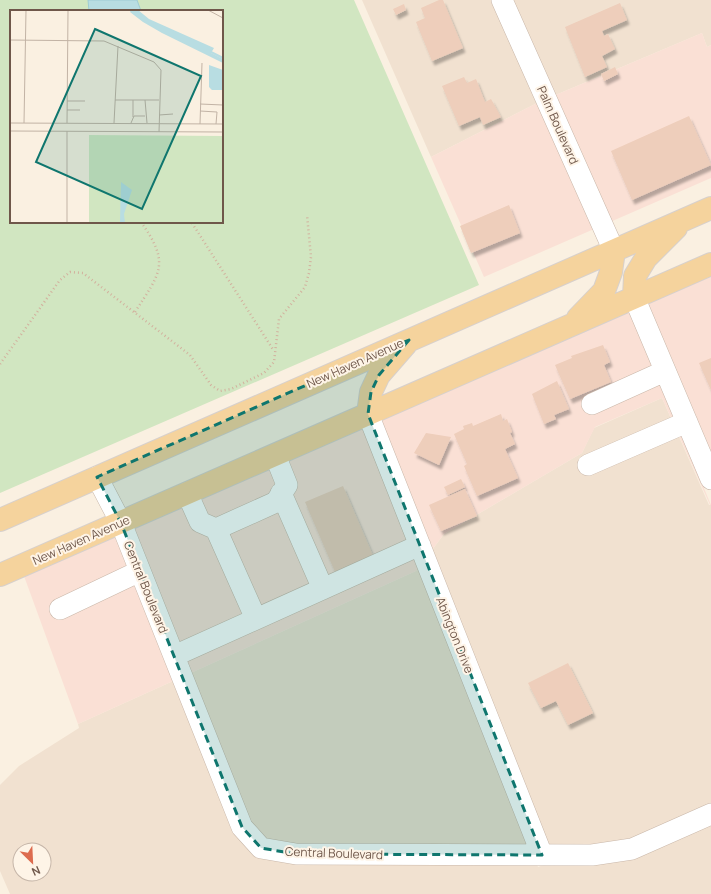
<svg xmlns="http://www.w3.org/2000/svg" width="711" height="894" font-family="Manrope,sans-serif">
	<style>
		.residential { fill: #f1e1d0; fill-rule: evenodd }
		.commercial { fill: #fae0d5 }
		.green { fill: #d1e6c1; fill-rule: evenodd }
		.water { fill: #b8dde2; stroke: #9eccd3 }
		.building { fill: #eecebb; filter: url(#shadow) }
		.lines { fill: none; stroke-linecap: round; stroke-linejoin: round }
		.minor-casing { stroke: #c9b7a9; stroke-width: 22 }
		.major-casing { stroke: #d7d0cc; stroke-width: 24 }
		.path { stroke: #d2b19e; stroke-width: 2.5; stroke-dasharray: 1 3; stroke-linecap: butt }
		.minor { stroke: #fff; stroke-width: 21 }
		.major { stroke: #f5d39d; stroke-width: 22 }
		.marked { fill: #0f766e; fill-opacity: 0.2; stroke: #0f766e; stroke-width: 3; stroke-dasharray: 8 5; stroke-linejoin: round }
		.labels { text-anchor: middle; dominant-baseline: central; stroke-width: 4; stroke-linejoin: round; paint-order: stroke }
		.street-label { font-size: 12px; fill: #6f574a; stroke: #fef4e7 }
		.inset-river { fill: none; stroke: #b8dde2; stroke-width: 2 }
		.inset-road { fill: none; stroke: #c2b3a5; stroke-width: 1 }
		.view { fill: #0f766e; fill-opacity: 0.15; stroke: #0f766e; stroke-width: 2 }
		.inset-edge { fill: none; stroke: #6f574a; stroke-width: 2 }
	</style>
	<defs>
		<filter id="shadow"><feDropShadow dx="2.5" dy="4.5" stdDeviation="1" flood-color="#0004"/></filter>
	</defs>
	<rect width="100%" height="100%" fill="#faf0e1"/>
	<path class="residential" d="M362 0H711V45L707 47 702 33 539 102 431 157Z
		M662 398 709 505H711V894H10L0 871V785L19 766 79 728 78 724 416 571 419 567 538 867 554 861 432 550 444 534 582 453 594 428ZM20 850H44V874H20Z"/>
	<path class="commercial" d="M702 33 707 47 711 45V178L484 277 431 157 539 102Z
		M711 275V456L646 303Z
		M630 310 711 505H710L662 398 595 427 582 453 444 534 432 550 380 420 570 336 572 338 577 333Z
		M364 427 419 567 416 571 78 724 24 576Z"/>
	<path class="green" d="M0 0H354L479 285 0 493ZM11 11H222V222H11Z"/>
	<path class="water" d="M88 0H137L141 11H89Z"/>
	<path class="building" d="M439 0H443L463 48 432 61 416 22 425 18 421 8Z
		M620 3 627 20 602 31 604 36 608 34 615 49 602 56 607 67 585 77 565 27Z
		M404 4 406 10 396 15 393 9Z
		M615 67 618 74 604 81 601 74Z
		M464 77 467 83 476 79 485 102 491 99 501 117 483 125 480 117 459 126 442 86Z
		M689 116 711 165 632 200 611 151Z
		M509 205 520 233 471 253 460 226Z
		M603 345 610 362 604 365 611 382 570 399 555 365 572 358 571 356Z
		M711 358V390L699 363Z
		M557 381 569 409 554 415 556 419 544 424 532 394Z
		M501 414 503 421 507 419 512 432 510 433 515 444 505 449 518 478 477 496 464 466 467 464 454 434 464 429 463 426 472 423 473 426Z
		M426 433 451 437 439 465 414 453Z
		M461 479 465 487 448 495 444 487Z
		M343 486 374 558 336 574 305 502Z
		M465 489 477 516 441 531 429 505Z
		M568 663 593 713 568 725 556 701 541 708 528 683Z"/>
	<g class="lines">
		<defs>
			<path id="minor" d="M502 0 614 251
				M634 297 711 479
				M592 404 665 371
				M368 414 542 855
				M588 465 687 422
				M97 477 121 523 242 827 261 848 296 854 592 855 632 849 711 814
				M187 493 200 522 216 529 256 619
				M281 493 323 589
				M216 529 276 502 287 485 275 455
				M60 609 140 571
				M174 656 420 545"/>
			<path id="major" d="M634 297 635 276 646 258 676 228
				M578 318 604 291 611 272 614 251
				M368 414 371 392 379 375 406 344
				M0 520 711 208
				M0 575 711 264"/>
		</defs>
		<use href="#minor" class="minor-casing"/>
		<use href="#major" class="major-casing"/>
		<path class="path" d="M192 223 274 351
			M135 312C160 273 171 264 141 222
			M0 364 60 280 70 272 83 273 190 355 211 385 220 391 231 389 264 373 274 362 279 319 305 287 309 273 311 257 307 215"/>
		<use href="#minor" class="minor"/>
		<use href="#major" class="major"/>
	</g>
	<path class="marked" d="M409 340 379 375 371 392 368 414 542 855 296 854 261 848 242 827 121 523 97 477Z"/>
	<g class="labels">
		<g class="street-label">
			<text transform="translate(558 125) rotate(66)">Palm Boulevard</text>
			<text transform="translate(355 363) rotate(-24)">New Haven Avenue</text>
			<text transform="translate(81 540) rotate(-24)">New Haven Avenue</text>
			<text transform="translate(146 587) rotate(68)">Central Boulevard</text>
			<text transform="translate(455 635) rotate(68)">Abington Drive</text>
			<text transform="translate(334 853) rotate(2)">Central Boulevard</text>
		</g>
	</g>
	<g transform="translate(10 10)">
		<rect width="213" height="213" fill="#faf0e1"/>
		<path d="M79 125 213 126V213H79Z" fill="#d1e6c1"/>
		<path d="M121 0H128L139 9 204 38 201 43 213 49V53L152 23 133 12 120 2ZM199 55 213 60V80H202L199 77ZM111 172 122 180 114 204 115 213H110Z" fill="#b8dde2"/>
		<path class="inset-river" d="M197 40 213 48"/>
		<path class="inset-road" d="M198 0 213 8M0 30 94 31 144 52 151 60 149 122M105 90H149M135 90 137 113M57 91H75M190 94 213 95M57 100H70M190 101 207 102 206 114M149 105 163 104M123 107V90M0 113 213 114M14 113 16 0M57 113 58 1M104 113 108 36M121 113 124 106H135M190 114 192 53M0 121 213 122M57 121V213"/>
		<path class="view" d="M85 19 191 66 132 199 26 152Z"/>
		<rect width="213" height="213" class="inset-edge"/>
	</g>
	<g transform="translate(32 862) rotate(156)"><circle r="19" fill="#fef4e7" stroke="#c5b5a8"/>
	<path d="M0-3L7 15L0 10L-7 15Z" fill="#dd6b4e"/>
	<text y="-6" font-size="11" font-weight="bold" text-anchor="middle" fill="#6f574a">N</text>
	</g>
</svg>
